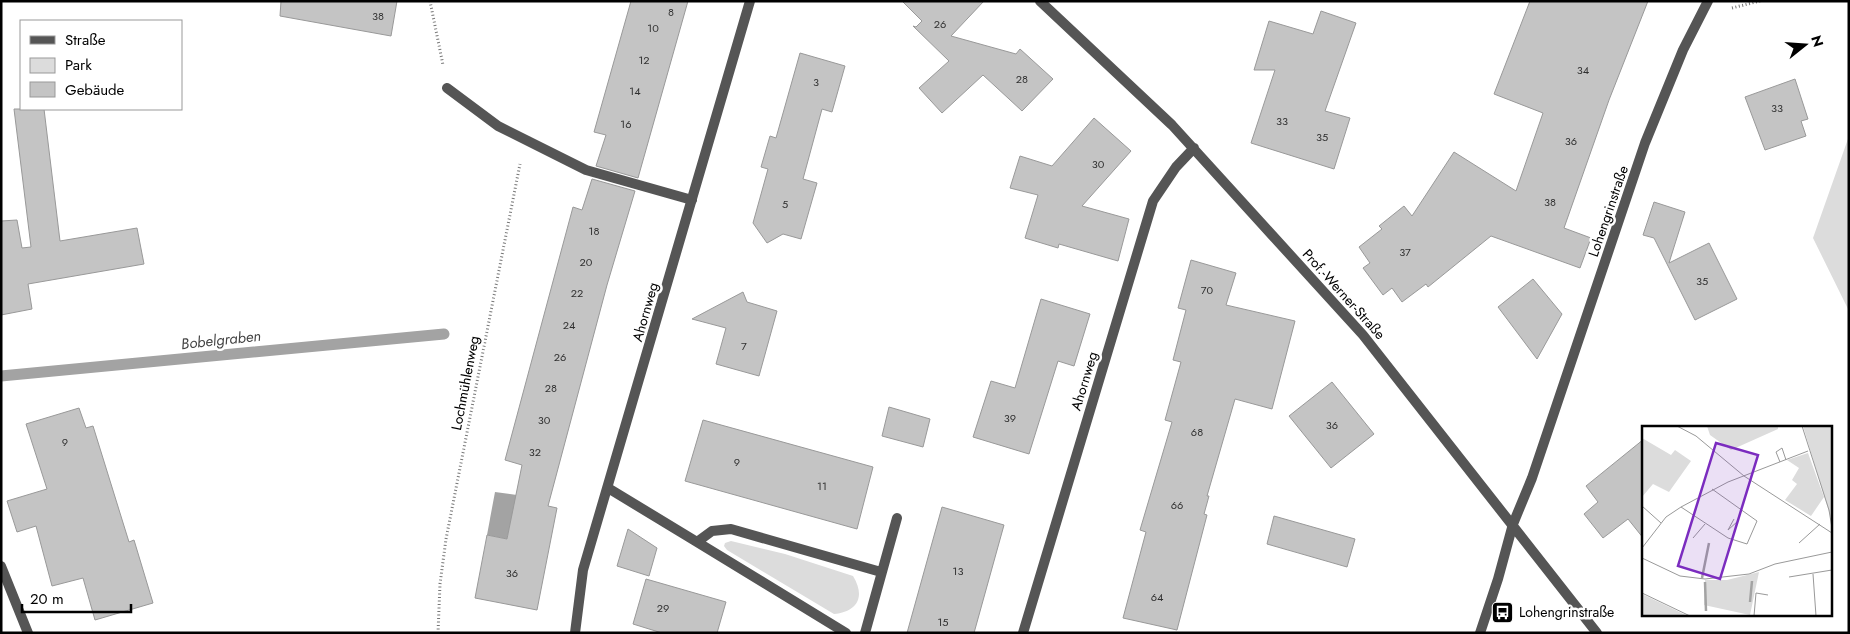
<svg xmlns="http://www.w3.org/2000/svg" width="1850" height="634" font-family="Jost,sans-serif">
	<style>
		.green { fill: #dcdcdc }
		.water { fill: #a3a3a3 }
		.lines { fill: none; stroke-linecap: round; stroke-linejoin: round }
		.stream { stroke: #a3a3a3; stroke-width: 11 }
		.building { fill: #c4c4c4; stroke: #999 }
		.path { stroke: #777; stroke-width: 3; stroke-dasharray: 1 2.5; stroke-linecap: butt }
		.lane { stroke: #555; stroke-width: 10 }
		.street { stroke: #555; stroke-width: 10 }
		.labels { text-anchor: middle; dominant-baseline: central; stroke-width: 5; stroke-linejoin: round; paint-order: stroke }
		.number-label { font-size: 11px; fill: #313131 }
		.street-label { font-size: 14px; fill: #000; stroke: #fff }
		.poi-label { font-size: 14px; fill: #000; stroke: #fff; text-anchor: start }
		.water-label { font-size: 15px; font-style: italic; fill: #444; stroke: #fff }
		.inset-river { fill: none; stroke: #a3a3a3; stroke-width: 2.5 }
		.inset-road { fill: none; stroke: #999; stroke-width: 1 }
		.view { fill: #7b2cbf; fill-opacity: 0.15; stroke: #7b2cbf; stroke-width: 2.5 }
		.inset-edge { fill: none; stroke: #000; stroke-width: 2.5 }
	</style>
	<rect width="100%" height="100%" fill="#fff"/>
	<path class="green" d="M1849 136V311L1813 238Z
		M731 541 785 554 853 576C866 597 857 612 834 614L727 550 724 546 725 543Z"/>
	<path class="water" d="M495 492 517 495 507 539 487 535Z"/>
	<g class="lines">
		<path class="stream" d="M1 376 444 334"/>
	</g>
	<path class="building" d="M281 1H397L391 36 280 16Z
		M631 1H688L638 178 596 166 606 135 594 132Z
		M902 1H984L951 36 1016 54 1020 49 1053 79 1022 111 983 75 942 113 919 88 949 61 913 26 916 27 922 21Z
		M1530 1H1648L1609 100 1564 228 1591 238 1580 268 1491 236 1428 287 1426 284 1402 302 1392 288 1383 295 1363 268 1370 263 1359 247 1382 229 1379 226 1404 206 1412 216 1454 152 1516 191 1543 113 1494 94Z
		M1321 11 1356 23 1325 111 1350 118 1334 169 1251 143 1275 70H1254L1269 21 1313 34Z
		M800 53 845 66 832 112 822 109 803 179 817 183 801 239 783 234 767 243 753 223 768 169 761 167 770 136 776 138Z
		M1795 79 1808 119 1801 121 1806 136 1765 150 1745 97Z
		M14 109H44L60 241 137 228 144 264 28 284 32 309 1 315V221L17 220 22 248 31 247Z
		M1094 118 1131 151 1082 206 1129 219 1118 261 1059 244 1058 248 1025 238 1038 195 1010 188 1020 156 1052 166Z
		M592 179 635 191 607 285 548 506 557 508 537 610 475 598 487 535 507 539 522 465 505 460 573 207 582 210Z
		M1654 202 1685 212 1669 263 1709 243 1737 299 1695 320 1654 238 1643 235Z
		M1191 260 1236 273 1226 305 1295 321 1272 409 1235 399 1207 496H1209L1204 514 1207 515 1177 630 1123 618 1146 532 1140 530 1172 422 1165 420 1181 362 1173 360 1186 310 1178 308Z
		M1533 279 1562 314 1537 359 1498 307Z
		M743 292 747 302 777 311 759 376 716 364 726 328 692 319Z
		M1041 299 1090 314 1074 366 1058 361 1029 454 973 437 991 381 1015 388Z
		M1332 382 1374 434 1331 468 1289 416Z
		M889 407 930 419 923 447 882 436Z
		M79 408 86 428 93 426 129 542 134 540 153 603 95 620 83 578 52 586 36 526 17 532 7 501 47 489 26 424Z
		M703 420 873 467 857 529 685 481Z
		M1644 439V539L1628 519 1603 538 1584 514 1598 502 1586 486Z
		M942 507 1004 525 974 633H907Z
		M1274 516 1355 539 1347 567 1267 544Z
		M628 529 657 548 649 576 617 566Z
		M646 579 726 602 717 633H662L633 624Z"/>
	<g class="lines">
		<path class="path" d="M430 1 443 65
			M1732 8 1760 1
			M438 633 440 584 446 539 520 164"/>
		<path class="lane" d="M447 88 498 126 586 170 692 200
			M608 488 697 542
			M846 633 697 542 712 531 731 529 881 572
			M865 633 897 518"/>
		<path class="street" d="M1040 1 1172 125 1363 335 1597 633
			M1 566 28 633
			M575 633 583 570 750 1
			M1023 633 1153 201 1176 167 1194 148
			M1480 633 1498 579 1513 524 1532 478 1645 143 1683 50 1708 1"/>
	</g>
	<defs>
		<symbol id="bus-square" viewBox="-11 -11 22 22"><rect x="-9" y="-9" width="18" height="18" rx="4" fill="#000" stroke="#fff"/><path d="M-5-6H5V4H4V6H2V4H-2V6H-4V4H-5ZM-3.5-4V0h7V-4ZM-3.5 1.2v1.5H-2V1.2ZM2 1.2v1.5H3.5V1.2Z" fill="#fff"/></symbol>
	</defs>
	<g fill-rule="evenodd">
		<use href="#bus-square" x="1490" y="600" width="25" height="25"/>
	</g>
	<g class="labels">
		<g class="number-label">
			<text x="671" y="12">8</text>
			<text x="378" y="16">38</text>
			<text x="940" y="24">26</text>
			<text x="653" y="28">10</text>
			<text x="644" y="60">12</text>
			<text x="1583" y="70">34</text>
			<text x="1022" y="79">28</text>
			<text x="816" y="82">3</text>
			<text x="635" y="91">14</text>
			<text x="1777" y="108">33</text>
			<text x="1282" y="121">33</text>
			<text x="626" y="124">16</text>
			<text x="1322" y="137">35</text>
			<text x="1571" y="141">36</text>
			<text x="1098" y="164">30</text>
			<text x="1550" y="202">38</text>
			<text x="785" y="204">5</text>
			<text x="594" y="231">18</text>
			<text x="1405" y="252">37</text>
			<text x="586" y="262">20</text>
			<text x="1702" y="281">35</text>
			<text x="1207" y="290">70</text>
			<text x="577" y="293">22</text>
			<text x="569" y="325">24</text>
			<text x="744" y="346">7</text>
			<text x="560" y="357">26</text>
			<text x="551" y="388">28</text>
			<text x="1010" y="418">39</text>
			<text x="544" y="420">30</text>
			<text x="1332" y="425">36</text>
			<text x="1197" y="432">68</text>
			<text x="65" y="442">9</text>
			<text x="535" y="452">32</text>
			<text x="737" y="462">9</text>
			<text x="822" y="486">11</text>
			<text x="1177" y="505">66</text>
			<text x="958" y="571">13</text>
			<text x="512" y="573">36</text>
			<text x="1157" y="597">64</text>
			<text x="663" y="608">29</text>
			<text x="943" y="622">15</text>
		</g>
		<g class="street-label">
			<text transform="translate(1608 211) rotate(-71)">Lohengrinstraße</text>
			<text transform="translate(1344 294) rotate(48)">Prof.-Werner-Straße</text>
			<text transform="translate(645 312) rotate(-74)">Ahornweg</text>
			<text transform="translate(1084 381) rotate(-73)">Ahornweg</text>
			<text transform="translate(465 383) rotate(-79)">Lochmühlenweg</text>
		</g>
		<g class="poi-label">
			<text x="1519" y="612">Lohengrinstraße</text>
		</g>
		<g class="water-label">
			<text transform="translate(221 340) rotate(-6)">Bobelgraben</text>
		</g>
	</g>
	<g transform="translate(1642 426)">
		<rect width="190" height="190" fill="#fff"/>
		<path d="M65 0H136V3L89 24 68 9ZM161 0H190V96ZM0 12 29 29 33 24 49 35 27 66 11 58 0 71ZM166 27 182 71 169 90 143 74 155 58 150 54 157 42 145 34ZM117 146 108 189 62 179 63 154H85ZM0 168 46 190H0Z" fill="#dcdcdc"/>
		<path class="inset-river" d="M60 152 67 117M63 156 64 185M108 176 110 155"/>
		<path class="inset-road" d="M35 0 54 10 102 50 190 107M160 0 187 84 190 102M138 36 134 26 140 22 144 34M0 80 19 97M39 81 86 112 105 118 115 95 70 63M92 93 86 104 96 95M51 112 63 98M157 117 178 98M0 122 24 91 39 81 86 56 166 25M0 132 38 150 63 153 107 148 133 138 190 126M171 148 174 190M147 151 190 144M0 167 48 190M112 190 114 167 126 169"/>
		<path class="view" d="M74 17 116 29 78 153 36 140Z"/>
		<rect width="190" height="190" class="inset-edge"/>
	</g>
	<rect width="1850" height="634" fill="none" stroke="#000000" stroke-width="5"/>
	<rect x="20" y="20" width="162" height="90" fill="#ffffff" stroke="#999999"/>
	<rect x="30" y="36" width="25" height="8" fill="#555555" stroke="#999999"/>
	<text x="65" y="45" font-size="15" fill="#000000">Straße</text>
	<rect x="30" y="58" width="25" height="15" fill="#dcdcdc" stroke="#999999"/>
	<text x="65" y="70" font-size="15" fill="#000000">Park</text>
	<rect x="30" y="82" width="25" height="15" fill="#c4c4c4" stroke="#999999"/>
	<text x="65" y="95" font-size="15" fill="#000000">Gebäude</text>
	<g transform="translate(1805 45) rotate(73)" stroke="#ffffff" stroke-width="4" paint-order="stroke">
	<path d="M0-4L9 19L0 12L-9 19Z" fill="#000000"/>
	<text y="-8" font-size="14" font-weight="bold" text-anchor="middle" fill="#000000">N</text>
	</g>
	<path d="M22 604v8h109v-8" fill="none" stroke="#000000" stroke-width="2.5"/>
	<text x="30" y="604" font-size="15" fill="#000000" stroke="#ffffff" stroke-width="4" paint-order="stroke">20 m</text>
</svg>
